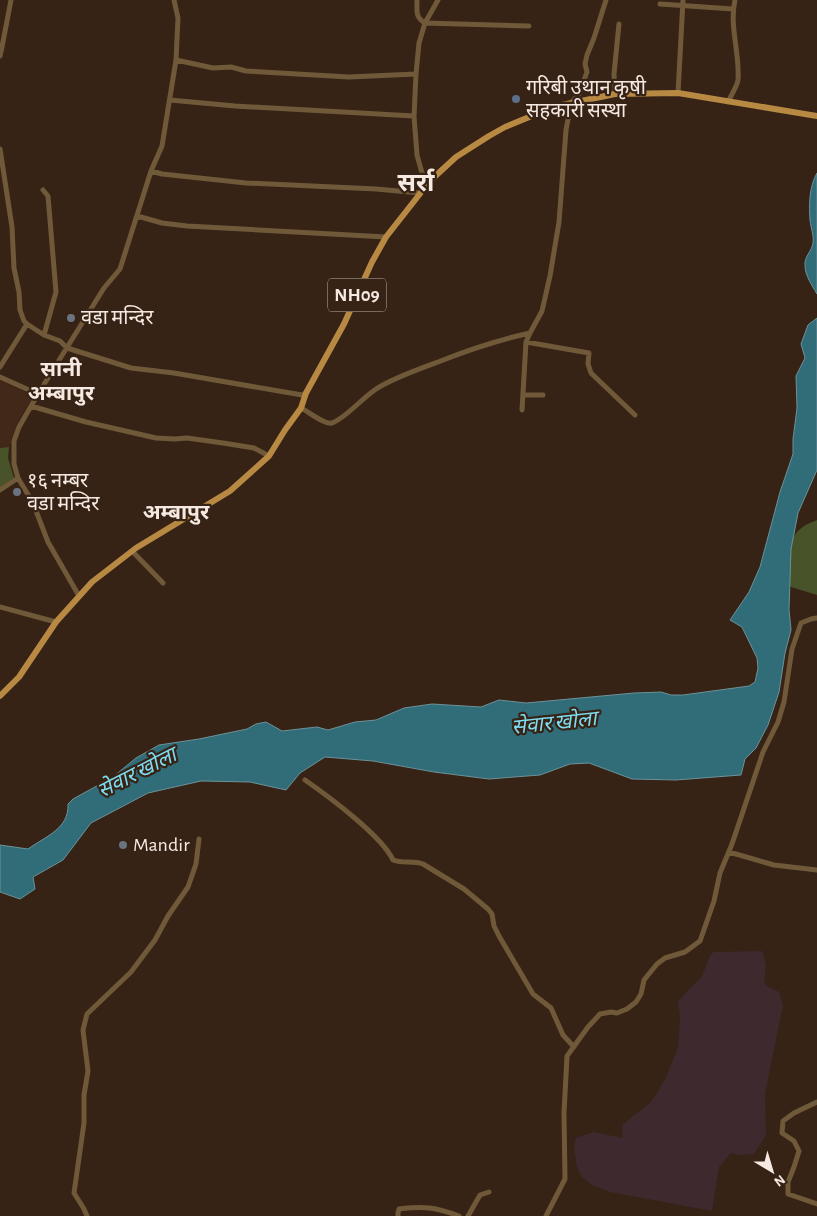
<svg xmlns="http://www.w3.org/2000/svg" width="817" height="1216" font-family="'Alegreya Sans','Noto Sans Devanagari',sans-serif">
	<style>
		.industrial { fill: #3d292e }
		.built { fill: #422818 }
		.forest { fill: #48532a }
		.water { fill: #316c79; stroke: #6c9298 }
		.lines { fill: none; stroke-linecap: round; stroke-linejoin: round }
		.minor { stroke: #705939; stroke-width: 5 }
		.major { stroke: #b88942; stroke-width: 6 }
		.service-dot { fill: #5c6f8a; stroke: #362316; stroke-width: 2 }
		.worship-dot { fill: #6b7280; stroke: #362316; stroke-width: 2 }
		.labels { text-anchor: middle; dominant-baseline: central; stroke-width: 4.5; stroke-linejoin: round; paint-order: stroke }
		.shield { fill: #362316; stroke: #bcaea4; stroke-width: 1 }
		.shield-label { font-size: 19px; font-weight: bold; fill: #f6e9e1 }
		.poi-label { font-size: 20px; fill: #f6e9e1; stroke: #362316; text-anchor: start }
		.neighbourhood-label { font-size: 21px; font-weight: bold; fill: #f6e9e1; stroke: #362316 }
		.water-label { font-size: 21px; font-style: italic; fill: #7ddcf0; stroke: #362316 }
		.district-label { font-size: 25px; font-weight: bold; fill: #f6e9e1; stroke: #362316 }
	</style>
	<rect width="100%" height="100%" fill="#362316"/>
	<path class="industrial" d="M762 951 766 965 764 981 767 986 779 992 783 1005 765 1094 766 1135 754 1154 739 1155 731 1153 719 1167 712 1211 610 1192 592 1185 582 1177 577 1167 574 1148 576 1138 593 1132 623 1138 622 1125 651 1102 665 1080 678 1048 680 1017 678 1002 690 988 701 978 711 954 714 952Z"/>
	<path class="built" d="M0 380 34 396 19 419 9 447 0 448Z"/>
	<path class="forest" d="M9 447 8 458 14 478 0 487V448Z
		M817 520V595L788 586C790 555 782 532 817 520Z"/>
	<path class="water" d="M817 173V294C812 285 805 276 805 265 804 257 812 251 813 243 814 235 811 229 810 220 809 205 809 187 817 173Z
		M817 318V470L798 513 791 549 789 610 791 630 785 653 779 692 768 725 756 748 745 759 741 775 676 780 632 779 589 763 570 764 540 775 489 779 434 772 373 761 325 757 300 773 286 790 250 782 201 781 148 793 91 823 63 860 33 877 35 889 20 899 0 892V845L28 849C46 836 69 829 68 804L73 799 113 777 136 758 159 745 199 739 247 729 256 724 266 722 282 731 317 727 328 730 355 722 376 720 404 708 432 704 481 707 499 700 526 703 634 693 661 692 671 695H683L749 686 755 682 758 668 757 658 742 627 730 620 749 592 760 567 780 492 793 454V439L797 408 796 376 805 358 801 344 808 325Z"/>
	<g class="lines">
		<path class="minor" d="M417 0C417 11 415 17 425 23L529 26
			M660 4 733 9
			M0 46 2 47 0 56
			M2 47 11 0
			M176 60 213 68 231 67 246 71 349 77 416 74
			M678 93 683 0
			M615 94 614 74 619 24
			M170 100 235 106 414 116
			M728 102C731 95 737 87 738 80 740 53 729 26 735 0
			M0 149 12 227 14 268 19 292 20 310 24 321 27 324 44 335 60 341 67 348 131 368 174 373 302 395 306 393
			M151 171 162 174 246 183 376 189 420 193
			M430 181 422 173 417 155 414 116 416 74 419 43 425 23 438 0
			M43 190 48 196 56 292 44 335
			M136 218 141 217 162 223 187 226 386 237
			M526 342 589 353 588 364 591 373 635 415
			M0 367 27 324
			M0 377 38 394
			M523 395H543
			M31 406 86 422 156 438 175 439 187 438 223 443 254 448 269 456
			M301 408C309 412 325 425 332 423 348 417 365 394 381 386 399 376 419 369 438 362 468 350 498 340 530 333L542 311 550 276 559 222 566 130 571 103 579 94 587 72 585 64 587 55 594 38 606 0
			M522 410 526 342 530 333
			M0 490 18 478
			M132 551 163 583
			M79 596 48 542 33 503 18 478 14 464V441L19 427 38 394 104 288 120 269 151 171 162 146 176 60 178 18 174 0
			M0 607 56 622
			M305 780C328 796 382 836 393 860 403 864 413 860 423 864L464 889 488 909 492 914 494 926 499 936 533 994 551 1008 563 1035 574 1047
			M729 852 774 865 817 870
			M817 1102 794 1113 783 1121 782 1133 794 1141 799 1151 794 1167 788 1182V1194L817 1204
			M87 1216 84 1209 74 1193 84 1123V1095L88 1071 83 1030 87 1014 131 972 155 940 168 916 188 887 196 864 199 839
			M398 1216V1213L399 1209C425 1206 435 1207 459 1216
			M468 1216 480 1195 489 1192
			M546 1216 565 1179 564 1113 567 1056 588 1027 600 1014 611 1012 617 1013 627 1009 636 1002 641 994 644 980 657 964 665 958 685 952 700 941 714 901 720 873 732 844 763 752 778 722 784 702 792 649 801 623 811 619 817 618"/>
		<path class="major" d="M0 696 19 677 56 622 92 582 136 548 230 491 269 456 285 430 301 408 306 393 344 324 372 262 386 237 430 181 456 157 489 136 505 127 539 113 557 106 615 94 678 93 817 116"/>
	</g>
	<circle class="service-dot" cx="516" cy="99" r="5"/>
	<g class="worship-dot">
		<circle cx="71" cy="318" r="5"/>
		<circle cx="17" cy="492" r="5"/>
		<circle cx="123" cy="845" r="5"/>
	</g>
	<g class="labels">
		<rect class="shield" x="328" y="278.5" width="58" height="33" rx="4"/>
		<g class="shield-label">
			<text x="357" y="295">NH09</text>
		</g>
		<g class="poi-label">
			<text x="526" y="88">गरिबी उथान कृषी<tspan x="526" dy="23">सहकारी सस्था</tspan></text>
			<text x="81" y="318">वडा मन्दिर</text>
			<text x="27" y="481">१६ नम्बर<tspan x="27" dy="23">वडा मन्दिर</tspan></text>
			<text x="133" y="845">Mandir</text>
		</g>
		<g class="neighbourhood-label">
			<text x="61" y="369">सानी<tspan x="61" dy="24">अम्बापुर</tspan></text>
			<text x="176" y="512">अम्बापुर</text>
		</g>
		<g class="water-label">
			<text transform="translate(554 723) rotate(-6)">सेवार खोला</text>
			<text transform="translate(137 773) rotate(-27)">सेवार खोला</text>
		</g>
		<g class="district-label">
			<text x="416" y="183">सर्रा</text>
		</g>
	</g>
	<g transform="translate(772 1171) rotate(142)" stroke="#362316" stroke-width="4" paint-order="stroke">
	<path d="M0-4L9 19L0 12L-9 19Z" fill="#f6e9e1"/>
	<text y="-8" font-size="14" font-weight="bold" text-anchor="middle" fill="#f6e9e1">N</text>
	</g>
</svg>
